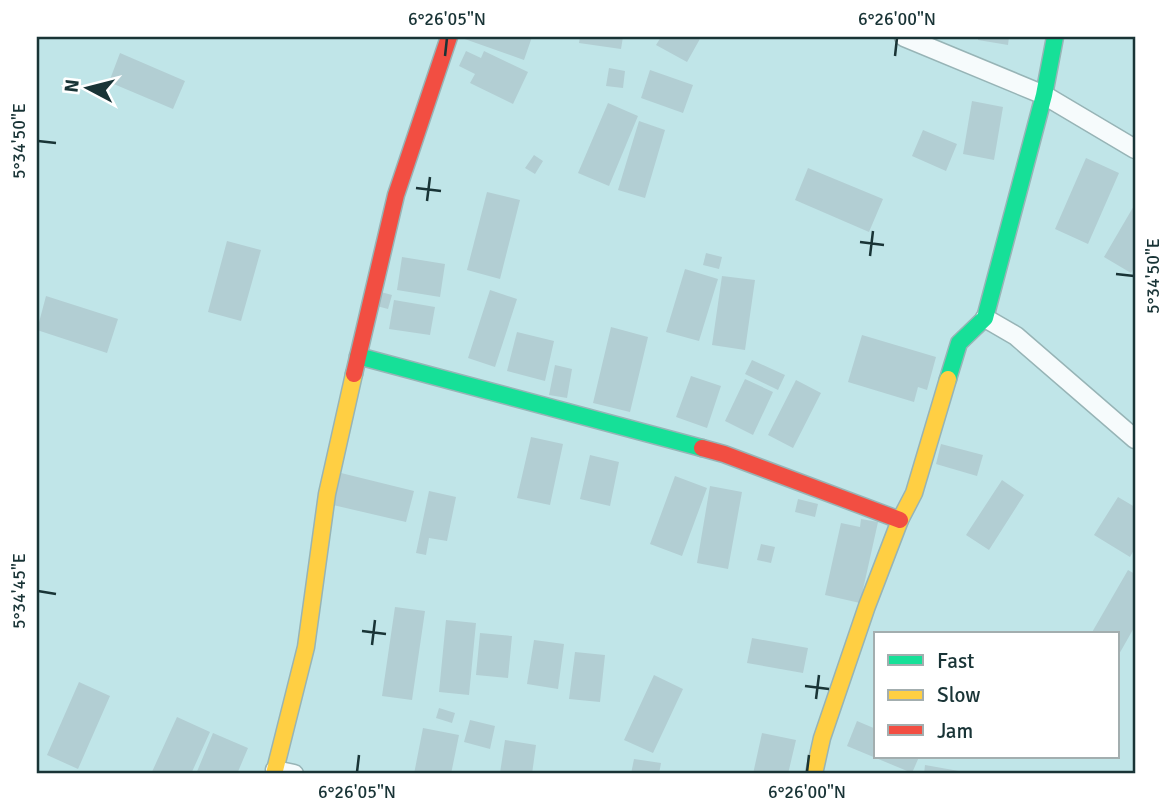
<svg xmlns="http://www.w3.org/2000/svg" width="1172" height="811" font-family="Signika,sans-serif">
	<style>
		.building { fill: #b2ced3 }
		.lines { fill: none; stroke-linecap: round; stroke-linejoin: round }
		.street-casing { stroke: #97b4b6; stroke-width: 21 }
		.fast-casing { stroke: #97b4b6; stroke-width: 19 }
		.slow-casing { stroke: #97b4b6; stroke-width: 19 }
		.jam-casing { stroke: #97b4b6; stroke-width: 19 }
		.street { stroke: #f6fbfc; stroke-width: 18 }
		.fast { stroke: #16e098; stroke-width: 16 }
		.slow { stroke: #ffcf43; stroke-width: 16 }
		.jam { stroke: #f24e42; stroke-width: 16 }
		.ticks { fill: none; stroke: #193436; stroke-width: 2.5 }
		.neatline { fill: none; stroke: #193436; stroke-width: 2.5 }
		.ticks-label { font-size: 18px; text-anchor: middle; fill: #193436 }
	</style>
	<rect width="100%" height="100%" fill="#c0e5e8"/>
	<path class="building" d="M459 37H532L524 60Z
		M580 37H623L621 49 579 43Z
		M661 37H701L687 62 656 45Z
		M978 37H1009L1008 45 978 40Z
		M466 51 481 58 484 51 528 72 513 104 470 83 475 74 459 66Z
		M120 53 185 81 173 109 109 82Z
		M609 68 625 71 623 88 606 86Z
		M650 70 693 85 683 113 641 98Z
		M972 101 1003 107 994 160 963 154Z
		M608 103 638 116 609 186 578 173Z
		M639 121 665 130 645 198 618 190Z
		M923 130 957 144 946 171 912 156Z
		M534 155 543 161 535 174 525 168Z
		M1086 158 1119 173 1088 244 1055 229Z
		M808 168 883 199 869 232 795 200Z
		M487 192 520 200 500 279 467 270Z
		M1135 204V266L1131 273 1104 257Z
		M227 241 261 250 241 321 208 312Z
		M706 253 722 257 719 269 703 265Z
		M402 257 445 264 440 297 397 290Z
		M685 269 718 279 699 341 666 332Z
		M722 276 755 280 745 350 712 345Z
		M490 290 517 299 495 367 468 358Z
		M377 291 392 295 388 309 373 305Z
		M46 296 118 319 107 353 37 330Z
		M394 300 435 307 430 335 389 329Z
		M611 327 648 337 630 412 593 403Z
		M517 332 554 341 545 381 507 371Z
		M862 335 936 357 927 390 918 387 914 402 848 382Z
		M752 360 785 375 778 390 745 374Z
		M555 365 572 369 567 398 549 395Z
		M691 376 721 386 707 428 676 417Z
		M745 379 773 392 753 435 725 421Z
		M796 380 821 393 793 448 768 435Z
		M531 437 563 444 550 505 517 498Z
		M941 444 983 455 977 476 936 464Z
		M590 455 619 462 610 506 580 499Z
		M341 473 414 491 406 522 333 505Z
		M675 476 707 488 682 556 650 544Z
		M1002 480 1024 495 989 550 966 535Z
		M710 486 742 492 728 569 697 563Z
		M429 491 456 497 447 541 429 538 426 555 416 553Z
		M1118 497 1135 507V548L1130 557 1094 535Z
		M798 499 818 504 815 517 795 512Z
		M861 519 878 522 860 603 825 595 841 523 860 527Z
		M761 544 775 547 771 563 757 560Z
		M1128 570 1135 574V626L1118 656V634H1091Z
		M395 607 425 611 412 700 382 696Z
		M446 620 476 623 469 695 439 692Z
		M480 633 512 636 508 678 476 675Z
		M752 638 808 648 803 673 747 663Z
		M534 640 564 644 558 689 527 684Z
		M575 652 605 655 600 702 569 699Z
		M654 675 683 689 653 753 624 740Z
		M79 682 110 696 78 769 47 755Z
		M439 708 455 713 452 723 436 718Z
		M177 717 210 732 191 774H151Z
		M470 720 495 726 490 749 464 742Z
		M857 721 876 729V757H919L912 773 847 746Z
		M423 728 459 735 451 774H414Z
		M213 733 248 748 237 774H196Z
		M762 733 796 740 788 774H753Z
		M505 740 536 745 532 774 500 773Z
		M634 759 661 763 659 774H631Z
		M925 765 970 773V774H924Z"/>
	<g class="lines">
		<defs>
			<path id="street" d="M904 37 1044 95 1135 149
				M985 318 1016 336 1135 439
				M275 770 294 774"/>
			<path id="fast" d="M358 356 702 448
				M948 379 959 343 985 318 1044 95 1055 37"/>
			<path id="slow" d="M274 774 306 647 327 494 354 374
				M814 774 822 738 867 606 900 520 914 493 948 379"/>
			<path id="jam" d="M354 374 396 195 449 37
				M702 448 724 454 900 520"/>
		</defs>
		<use href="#street" class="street-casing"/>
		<use href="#fast" class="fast-casing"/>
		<use href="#slow" class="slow-casing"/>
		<use href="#jam" class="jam-casing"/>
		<use href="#street" class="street"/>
		<use href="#fast" class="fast"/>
		<use href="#slow" class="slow"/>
		<use href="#jam" class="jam"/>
	</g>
	<path class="ticks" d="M445 56 447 38M895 56 897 38M38 141 56 143M416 188 441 191M427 201 430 177M860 242 884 245M870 256 873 231M1116 274 1134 276M38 591 56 594M362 631 386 634M372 645 375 620M805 686 829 689M816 699 819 675M357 772 359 755M807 772 809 755"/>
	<rect width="1172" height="811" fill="none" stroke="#ffffff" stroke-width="77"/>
	<rect x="874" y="632" width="245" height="126" fill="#ffffff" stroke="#a3aeaf" stroke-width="2"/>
	<rect x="888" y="655" width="35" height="10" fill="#16e098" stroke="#a3aeaf" stroke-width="2"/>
	<text x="937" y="668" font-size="21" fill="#193436">Fast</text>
	<rect x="888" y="690" width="35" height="10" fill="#ffcf43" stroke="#a3aeaf" stroke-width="2"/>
	<text x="937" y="702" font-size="21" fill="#193436">Slow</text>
	<rect x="888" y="725" width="35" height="10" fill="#f24e42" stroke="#a3aeaf" stroke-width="2"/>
	<text x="937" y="738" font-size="21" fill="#193436">Jam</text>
	<g transform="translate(88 88) rotate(277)" stroke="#ffffff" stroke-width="5" paint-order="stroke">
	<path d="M0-5L12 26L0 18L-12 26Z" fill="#193436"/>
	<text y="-10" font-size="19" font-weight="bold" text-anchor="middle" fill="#193436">N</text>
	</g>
	<rect x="38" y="38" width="1096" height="734" class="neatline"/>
	<g class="ticks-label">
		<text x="447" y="25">6°26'05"N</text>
		<text x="897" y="25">6°26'00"N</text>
		<text transform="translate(19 141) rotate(-90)" y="6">5°34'50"E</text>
		<text transform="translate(1153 276) rotate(-90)" y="6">5°34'50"E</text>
		<text transform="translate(19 591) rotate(-90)" y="6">5°34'45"E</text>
		<text x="357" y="798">6°26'05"N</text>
		<text x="807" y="798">6°26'00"N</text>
	</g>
</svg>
